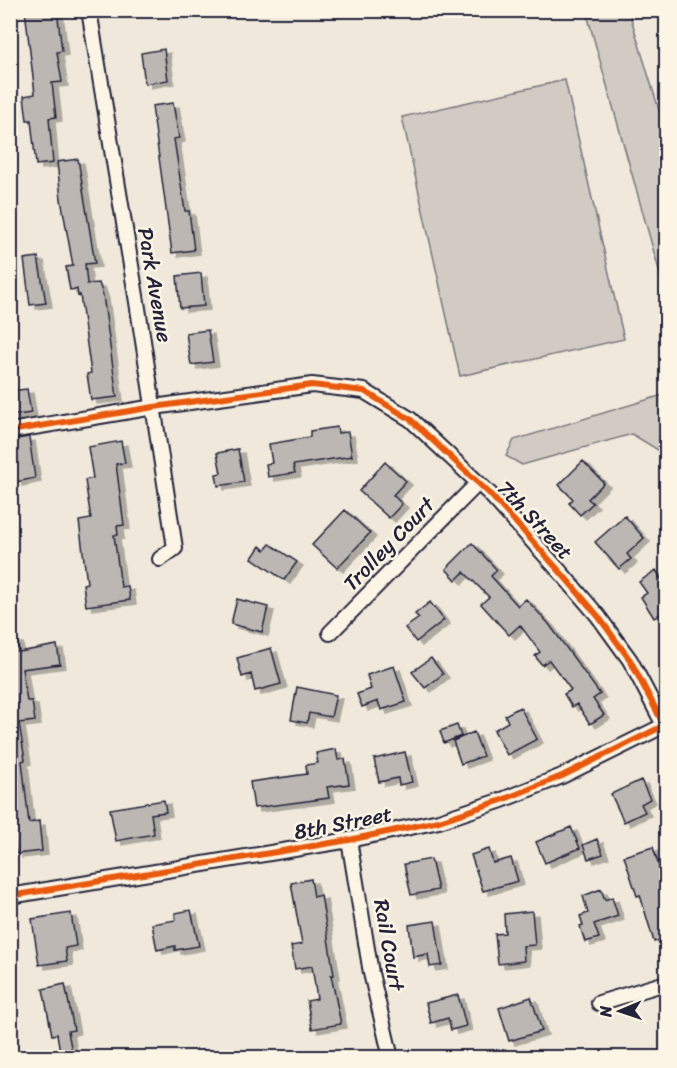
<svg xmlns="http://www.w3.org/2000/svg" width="677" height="1068" font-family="Sriracha,sans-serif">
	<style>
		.green { fill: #d1cbc3; stroke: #7a767f; stroke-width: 1.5 }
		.building { fill: #bcb7b3; stroke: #22223b; stroke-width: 1.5; filter: url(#shadow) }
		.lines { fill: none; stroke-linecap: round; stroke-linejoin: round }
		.street-casing { stroke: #22223b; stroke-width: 18 }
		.street { stroke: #fcf5e5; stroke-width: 14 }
		.cycleway-casing { stroke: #fcf5e5; stroke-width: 10 }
		.cycleway { stroke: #e8590c; stroke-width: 6 }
		.labels { text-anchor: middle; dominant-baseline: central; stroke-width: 5; stroke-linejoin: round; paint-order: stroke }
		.street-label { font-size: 21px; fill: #22223b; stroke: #fcf5e5 }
	</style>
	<defs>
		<filter id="shadow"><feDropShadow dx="6" dy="4" stdDeviation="0" flood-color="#0004"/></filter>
	</defs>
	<rect width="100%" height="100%" fill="#efe8db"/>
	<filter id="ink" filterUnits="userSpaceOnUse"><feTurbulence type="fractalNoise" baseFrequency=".0167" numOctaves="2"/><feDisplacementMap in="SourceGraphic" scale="12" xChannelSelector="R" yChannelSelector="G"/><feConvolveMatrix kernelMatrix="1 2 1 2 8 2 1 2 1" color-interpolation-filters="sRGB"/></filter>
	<g filter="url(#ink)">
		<path class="green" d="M586 11H626L630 15 666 133V295Z
			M565 80 624 339 460 376 402 117Z
			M666 394V455L632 434 522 465 506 456 514 440Z"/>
		<path class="building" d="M25 10H57L62 51 57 52 62 82 52 83 56 117 49 118 53 163 36 165 31 120H27L24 96 35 94Z
			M164 49 168 80 145 84 141 53Z
			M173 103 179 138 174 139 185 211H189L194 250 172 253 152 106Z
			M78 159 95 263 85 264 87 284 99 283 103 295 117 397 91 400 87 374 91 373 80 295 78 296 77 289 70 290 66 267 73 266 61 199 57 162Z
			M38 257 46 303 30 305 24 259Z
			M201 273 204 306 180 308 177 276Z
			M208 330 213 362 191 365 186 333Z
			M27 389 31 413 10 416V391Z
			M337 427 338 433 348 432 352 456 293 465 295 473 268 477 266 464 272 463 269 444 310 437V431Z
			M29 437 35 478 16 482 10 440Z
			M121 441 125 463 116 464 124 525 117 526 118 535H114L121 587 128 586 130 600 86 606 83 584 87 583 79 521 91 519 85 480 93 478 88 447Z
			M238 449 244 482 218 486 216 474 221 473 217 453Z
			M583 461 604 483 588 499 593 503 580 515 569 503 573 499 559 485Z
			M385 462 406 481 393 495 402 504 389 518 359 491Z
			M345 510 370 533 337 568 312 545Z
			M625 516 644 538 627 554 631 559 619 569 595 542Z
			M472 543 497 570 491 576 518 606 526 599 549 624 600 694 593 699 604 715 590 724 577 704 572 707 564 694 571 690 549 660 542 665 535 656 540 652 520 625 509 635 481 604 489 597 464 572 456 580 446 569Z
			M270 544 297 562 284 580 252 558 260 546 265 550Z
			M656 570 666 587V610L654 618 641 597 647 593 639 582Z
			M237 599 268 607 262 632 231 624Z
			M430 602 444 620 416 642 405 628 419 618 415 614Z
			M10 639H17L19 652 57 645 60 664 22 669 27 701H32L35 721 19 723 25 760 22 761 29 823 39 821 42 851 16 854 10 813Z
			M271 648 281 684 255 691 251 674 242 677 237 658Z
			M431 658 443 674 425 688 412 672Z
			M394 666 406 702 381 710 378 701 362 707 357 694 371 689 367 675Z
			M297 687 336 695 331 717 309 713 307 723 291 720Z
			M520 707 537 739 507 755 494 730 508 722 505 715Z
			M457 725 461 736 444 743 440 731Z
			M474 732 483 756 461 764 453 741Z
			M336 749 338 760 345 759 349 784 327 787 329 798 254 808 250 782 307 774 306 765 318 763 316 753Z
			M405 752 412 782 399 785 398 778 379 782 374 759Z
			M641 780 650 799 641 804 645 812 624 822 611 794Z
			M164 800 166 812 151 814 154 834 116 841 110 809Z
			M571 827 580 848 545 863 536 842Z
			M597 839 603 854 588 859 583 845Z
			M653 847 660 870 666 868V938L654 942 640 895 637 896 624 856Z
			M489 849 493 863 511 858 518 881 483 891 471 855Z
			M431 859 438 890 411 895 404 864Z
			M311 879 314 897 321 895 334 975H331L341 1024 312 1029 307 1001 317 999 312 966 295 969 291 946 302 944 291 883Z
			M601 889 605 900 612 897 618 916 594 924 599 938 585 942 580 926 583 925 580 916 588 913 583 896Z
			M191 910 199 946 175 950V946L157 950 152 924 176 920 175 913Z
			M532 911 535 945 523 946 524 961 498 964 495 934 505 933 504 914Z
			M71 913 76 946 65 948 67 961 39 965 32 919Z
			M435 921 442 965 430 967 428 954 413 957 409 925Z
			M65 984 74 1030 68 1031 73 1058H61L57 1034 52 1035 43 989Z
			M458 995 466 1026 451 1030 448 1018 431 1023 426 1003Z
			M531 997 542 1031 509 1041 499 1008Z"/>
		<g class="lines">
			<defs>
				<path id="street" d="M89 10 137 302 175 548 160 559
					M10 431 154 407 312 385 364 391 410 419 489 493 563 575 598 616 630 660 666 729
					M330 633 478 483
					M349 840 371 973 391 1058
					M10 896 349 840 439 821 502 800 562 776 665 725
					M599 1003 666 983"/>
			</defs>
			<use href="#street" class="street-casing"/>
			<use href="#street" class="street"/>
			<defs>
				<path id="cycleway" d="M10 431 154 407 312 385 364 391 410 419 489 493 563 575 598 616 630 660 666 729
					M10 896 349 840 439 821 502 800 562 776 665 725"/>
			</defs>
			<use href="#cycleway" class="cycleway-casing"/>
			<use href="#cycleway" class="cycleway"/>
		</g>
	</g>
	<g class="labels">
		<g class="street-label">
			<text transform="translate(155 285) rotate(80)">Park Avenue</text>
			<text transform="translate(535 520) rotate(47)">7th Street</text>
			<text transform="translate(389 544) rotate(-46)">Trolley Court</text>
			<text transform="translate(343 823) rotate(-11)">8th Street</text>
			<text transform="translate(389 945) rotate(80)">Rail Court</text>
		</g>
	</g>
	<rect width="677" height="1068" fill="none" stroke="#fcf5e5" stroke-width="36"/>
	<rect x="18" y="18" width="641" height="1032" fill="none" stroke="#22223b" stroke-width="2" filter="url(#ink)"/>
	<g transform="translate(620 1011) rotate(268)" stroke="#fcf5e5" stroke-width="4.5" paint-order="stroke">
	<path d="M0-4.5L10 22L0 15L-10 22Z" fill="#22223b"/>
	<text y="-9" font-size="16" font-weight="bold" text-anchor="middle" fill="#22223b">N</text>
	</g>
</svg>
